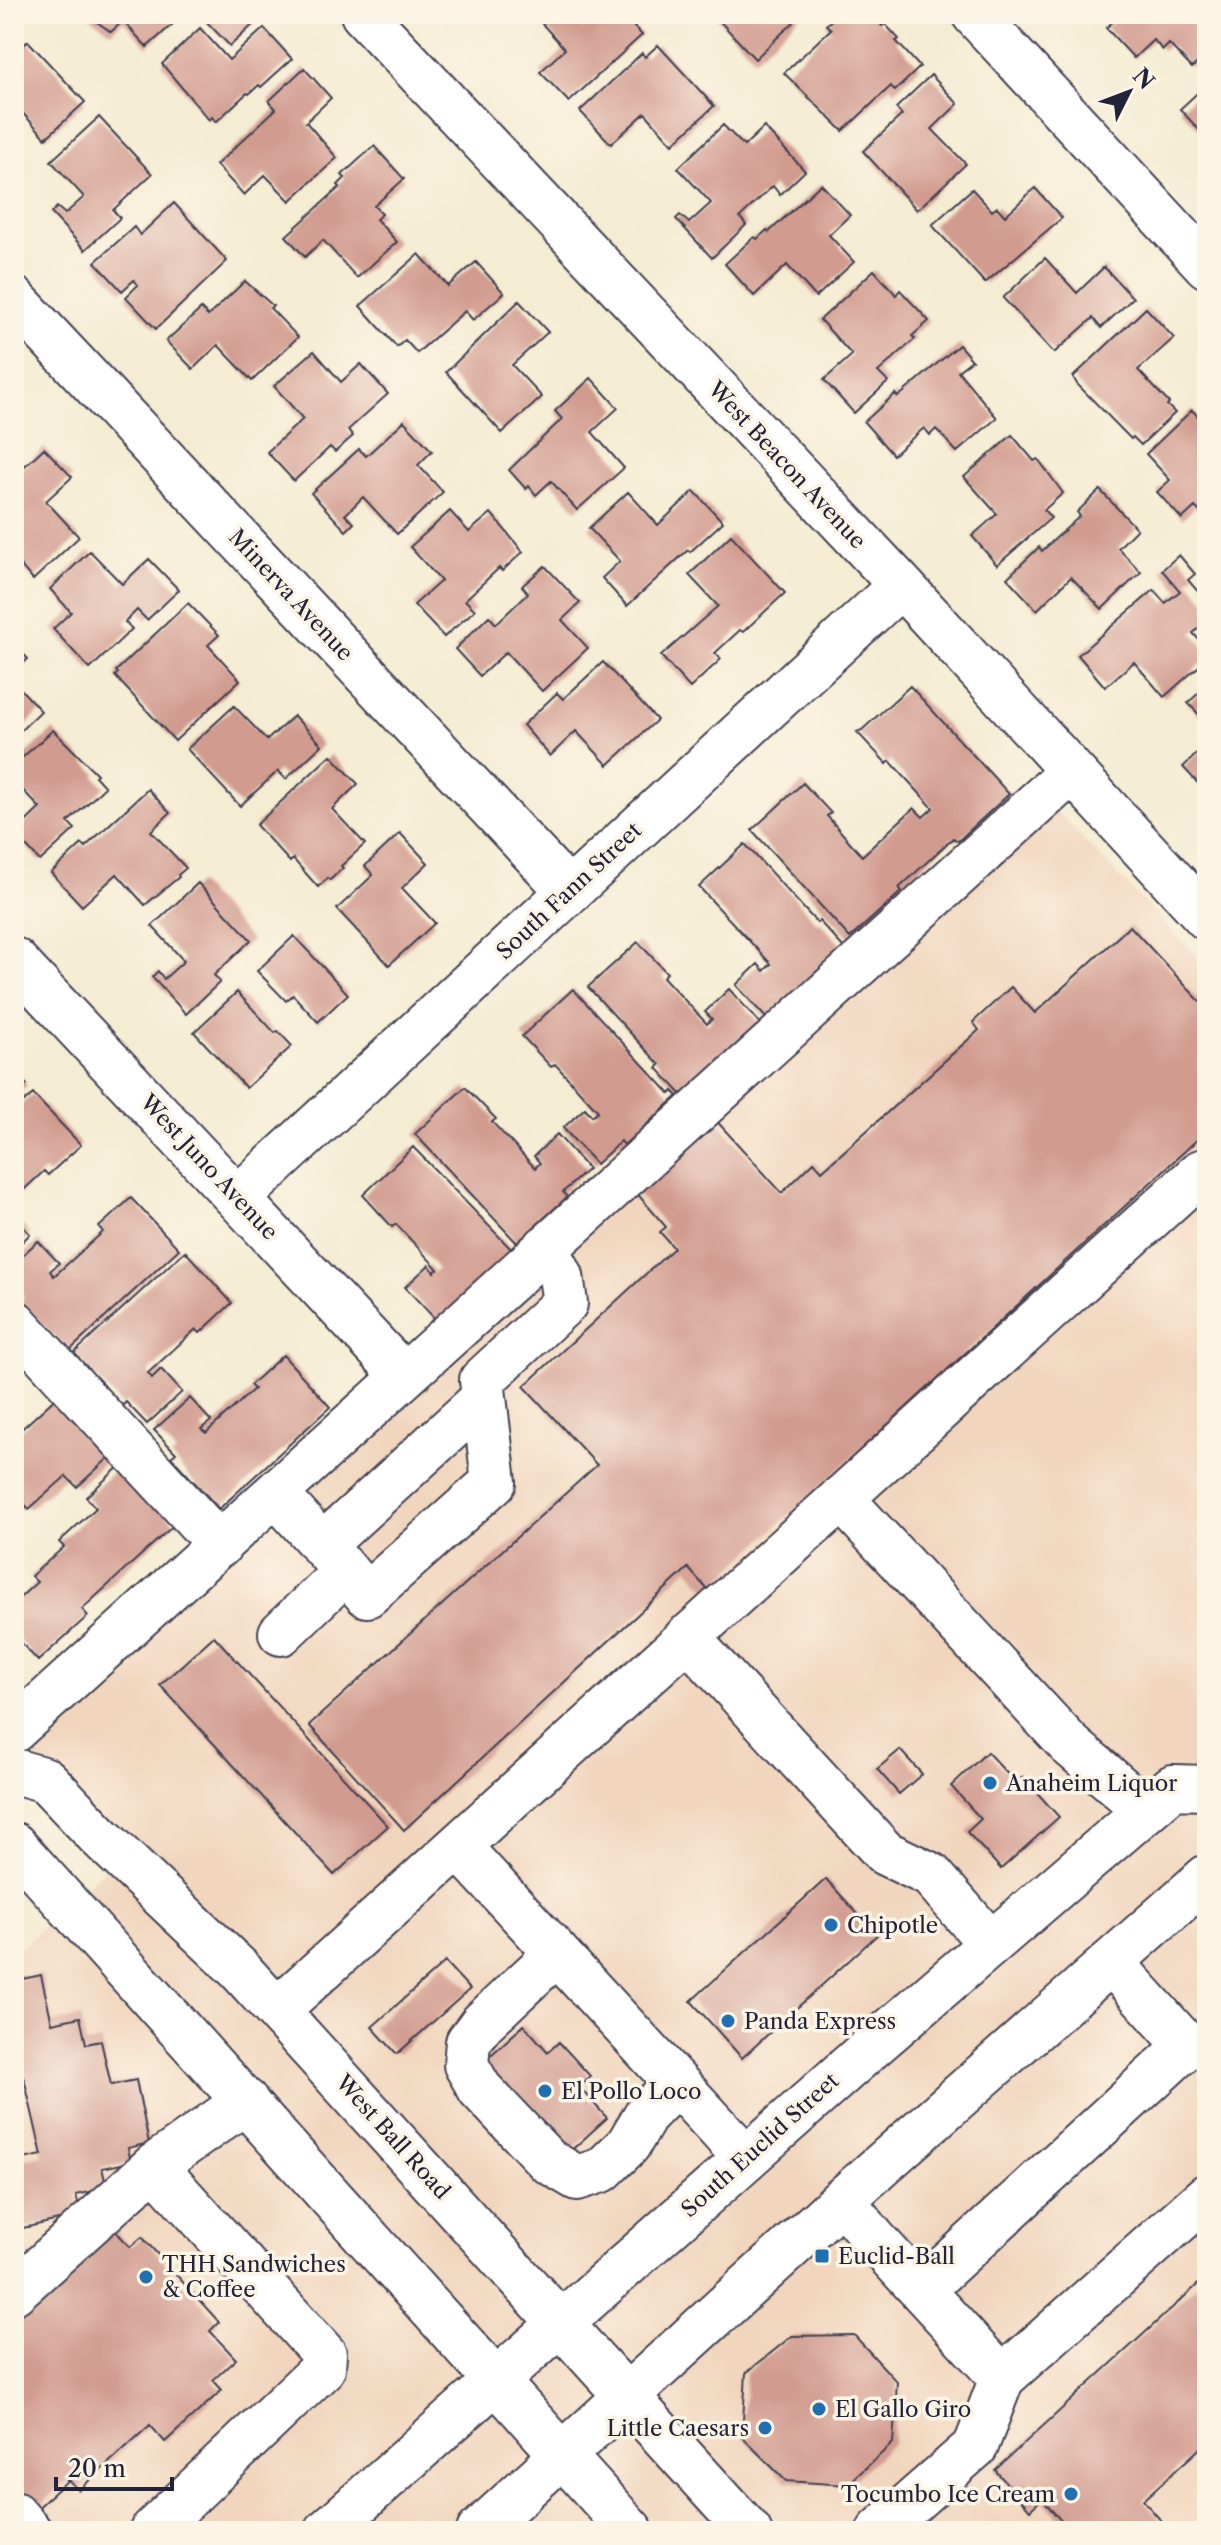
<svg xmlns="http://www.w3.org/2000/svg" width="1221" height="2545" font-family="'Libre Caslon Text',serif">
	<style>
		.built { fill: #f1d5bd }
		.building { fill: #d29b90 }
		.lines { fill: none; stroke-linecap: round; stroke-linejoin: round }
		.minor-casing { stroke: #424052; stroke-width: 48 }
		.major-casing { stroke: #424052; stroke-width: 48 }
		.minor { stroke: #fff; stroke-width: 44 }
		.major { stroke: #fff; stroke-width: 44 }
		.poi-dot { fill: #1f6fb2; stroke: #fcf5e5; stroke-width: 3 }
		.labels { text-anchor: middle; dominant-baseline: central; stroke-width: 7; stroke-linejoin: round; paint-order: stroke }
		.street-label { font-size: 22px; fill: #22223b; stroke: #fcf5e5 }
		.poi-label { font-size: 22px; fill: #22223b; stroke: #fcf5e5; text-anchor: start }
	</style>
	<rect width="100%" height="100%" fill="#fcf5e5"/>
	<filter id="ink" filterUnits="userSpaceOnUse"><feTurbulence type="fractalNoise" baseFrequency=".0125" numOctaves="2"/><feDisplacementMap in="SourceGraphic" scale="16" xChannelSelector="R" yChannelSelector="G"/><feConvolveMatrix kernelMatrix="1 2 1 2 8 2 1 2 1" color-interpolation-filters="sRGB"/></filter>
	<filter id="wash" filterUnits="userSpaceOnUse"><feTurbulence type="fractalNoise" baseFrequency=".006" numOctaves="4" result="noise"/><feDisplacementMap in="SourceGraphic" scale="32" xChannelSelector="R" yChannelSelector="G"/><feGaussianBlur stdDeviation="1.8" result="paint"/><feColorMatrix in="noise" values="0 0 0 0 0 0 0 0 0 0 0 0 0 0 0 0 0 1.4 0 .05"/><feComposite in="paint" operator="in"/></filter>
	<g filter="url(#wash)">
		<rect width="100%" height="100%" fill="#f4ecd3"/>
		<path class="built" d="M1034 788 1207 968V2531H14V1954L116 1858 14 1744Z"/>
		<g id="blocks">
			<path class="building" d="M86 14H184L147 47 123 21 111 32Z
				M207 14H253L258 20 230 46 203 18Z
				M533 14H644L632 25 642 35 569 102 540 72 565 49Z
				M713 14H802L755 59Z
				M838 14H872L882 26 885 24 899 39 896 41 920 67 895 91 891 86 843 131 784 73 831 29 826 25Z
				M1121 14H1207V54L1192 68 1169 44 1163 50 1153 40 1134 58 1106 28Z
				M200 28 229 60 264 28 292 59 261 87 259 85 249 94 247 93 216 122 212 117 209 120 162 64Z
				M28 41 85 102 46 138 16 106 14 109V54Z
				M658 45 714 106 673 144 645 113 611 144 580 111 642 53 645 57Z
				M304 68 331 98 306 122 337 158 290 201 265 175 244 195 216 165 276 109 269 101Z
				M931 75 958 104 932 129 966 164 917 210 863 151 902 115 896 108Z
				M1207 84V139L1180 109Z
				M99 117 152 174 113 210 120 218 85 250 51 213 57 207 65 214 84 197 51 161Z
				M723 125 744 146 764 127 805 171 780 195 773 186 740 217 746 225 712 258 676 219 680 215 689 223 711 203 678 168Z
				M374 146 404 179 374 206 382 214 376 219 397 242 357 278 323 240 305 257 286 236 340 187 338 185 345 178 342 175Z
				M821 184 850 215 829 235 854 262 816 297 787 265 754 296 725 264 754 237 757 239 767 230 769 232Z
				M1035 188 1062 218 985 283 932 225 972 189 992 211 997 207 1005 216Z
				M174 203 227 261 156 329 126 297 138 285 134 280 122 291 95 262 134 227 140 235Z
				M419 254 448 286 476 262 504 293 473 320 465 311 417 353 405 340 397 347 360 306Z
				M1045 258 1077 293 1104 267 1133 298 1101 328 1093 318 1054 353 1003 298Z
				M874 270 896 295 900 290 929 321 912 336 915 339 878 372 888 382 854 413 824 380 852 355 820 320Z
				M245 281 273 306 270 308 298 337 252 381 218 345 193 369 166 341 201 309 208 316Z
				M519 301 548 332 512 365 542 397 502 433 446 372Z
				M1146 308 1174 338 1138 370 1169 403 1167 405 1175 413 1141 445 1133 437 1131 439 1077 384 1073 377Z
				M959 345 972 360 958 371 997 418 957 452 936 429 930 435 924 428 893 455 864 422 895 394 898 397Z
				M314 351 341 382 361 364 388 394 348 430 353 436 335 452 330 447 294 481 267 452 303 419 274 386Z
				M591 378 618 408 592 432 624 468 577 510 551 481 536 495 529 486 526 489 509 470 562 419 555 411Z
				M1192 410 1207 426V504L1199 511 1195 507 1182 519 1157 492 1170 480 1146 454Z
				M404 421 432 451 418 465 443 492 397 534 363 497 345 515 354 523 346 531 311 493 359 449 366 456Z
				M1012 435 1034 461 1038 459 1063 493 1044 510 1051 518 997 565 972 536 997 514 964 477Z
				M44 448 72 477 46 501 79 537 33 580 14 558V490L17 488 14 484V476Z
				M1100 490 1137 529 1118 548 1141 572 1102 609 1071 577 1037 610 1007 578 1039 547 1042 551 1080 516 1077 512Z
				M694 491 723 522 690 552 688 550 627 606 602 578 620 561 589 528 628 492 658 525Z
				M450 511 469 532 491 513 523 552 502 571 499 568 465 600 475 610 444 637 414 605 441 581 410 547Z
				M731 535 785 593 743 632 740 630 715 653 721 659 690 688 661 656 718 606 689 575Z
				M90 551 122 584 149 559 179 590 147 620 137 610 125 622 132 629 90 669 53 629 71 612 50 589Z
				M1179 555 1195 574 1188 580 1207 602V621L1193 633 1207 649V659L1164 697 1134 662 1105 687 1078 655 1154 590 1165 603 1180 591 1162 570Z
				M545 566 580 603 562 620 588 648 542 691 506 652 480 676 455 649 489 616 496 624 528 593 522 586Z
				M188 603 219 635 208 645 240 680 175 741 115 676 118 673 116 671Z
				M14 644 28 659 14 672Z
				M603 662 657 720 608 765 576 731 550 756 523 725 557 693 563 699Z
				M14 682 41 711 14 737Z
				M1207 685V723L1188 703Z
				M910 686 1009 794 958 841 953 838 899 888 902 891 850 938 752 830 803 783 831 813 827 816 862 856 914 808 923 817 933 808 890 761 887 764 857 732 862 730Z
				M234 706 267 740 294 716 322 745 286 779 278 771 240 806 187 749Z
				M53 730 97 774 95 776 105 787 68 822 75 829 40 861 14 833 40 808 14 781V765Z
				M1207 744V793L1183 767Z
				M331 755 358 784 332 809 365 844 341 866 343 868 330 880 328 878 318 887 293 859 290 862 256 825Z
				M148 789 170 813 151 831 186 868 178 875 179 877 145 905 117 874 82 906 51 873 82 844 85 847Z
				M400 833 428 863 402 888 435 923 389 965 337 909 373 875 365 866Z
				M745 844 817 923 819 921 845 949 768 1020 736 985 758 964 764 971 771 964 699 887Z
				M198 883 251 940 214 975 220 982 186 1014 152 977 158 971 164 979 184 961 152 926Z
				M1130 926 1207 1009V1147L1199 1138 708 1590 688 1568 404 1830 309 1725 597 1465 524 1386 674 1248 660 1232 666 1227 634 1190 712 1116 782 1193 814 1162 822 1171 979 1030 973 1022 1011 987 1035 1013Z
				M294 936 348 994 318 1022 293 995 286 1001 257 971Z
				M638 942 667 973 663 977 707 1024 712 1019 705 1012 729 989 760 1023 682 1095 657 1068 660 1065 588 987Z
				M573 989 670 1094 673 1091 678 1096 624 1145 621 1141 596 1164 563 1128 585 1108 592 1116 598 1111 555 1064 551 1067 522 1036Z
				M237 992 275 1033 278 1031 292 1046 246 1088 194 1032Z
				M14 1072 27 1085 14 1097Z
				M465 1087 496 1119 492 1122 535 1168 540 1163 534 1156 557 1134 588 1169 563 1192 567 1197 517 1243 415 1134Z
				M33 1094 81 1145 48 1175 44 1171 14 1199V1111Z
				M413 1147 513 1251 438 1322 405 1287 429 1265 434 1272 438 1269 396 1224 392 1227 363 1195Z
				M131 1198 179 1249 68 1352 20 1300 24 1296 14 1285V1263L38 1241 59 1263 50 1271 54 1276 103 1232 99 1227Z
				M14 1217 30 1234 14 1250Z
				M185 1251 232 1303 200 1333 196 1329 148 1373 152 1378 161 1369 182 1392 147 1424 126 1402 122 1406 74 1353Z
				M283 1355 330 1407 219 1509 171 1457 176 1453 154 1430 190 1398 211 1421 201 1429 206 1433 254 1389 250 1385Z
				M58 1396 112 1455 77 1487 66 1476 29 1509 25 1505 14 1515V1436Z
				M121 1465 175 1524 82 1609 88 1616 38 1661 14 1635V1603L37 1582 31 1576 64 1547 59 1542 96 1508 86 1497Z
				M214 1636 388 1826 334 1875 160 1685Z
				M900 1750 922 1774 899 1794 877 1769Z
				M987 1752 1016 1783 1023 1777 1059 1817 1001 1869 967 1832 981 1819 951 1786Z
				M826 1879 877 1935 742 2058 691 2001Z
				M445 1962 470 1989 397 2054 372 2027Z
				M41 1975 52 2023 80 2017 86 2044 101 2041 111 2085 136 2080 149 2143 128 2148 131 2162 102 2168 107 2188 76 2195 81 2215 14 2230V2161L42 2155 24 2078 14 2081V1981Z
				M524 2025 548 2052 559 2042 590 2076 579 2087 607 2118 565 2156 481 2064Z
				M113 2228 130 2247 142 2237 219 2322 210 2331 236 2359 213 2380 222 2390 165 2442 150 2425 79 2490 68 2480 33 2512 14 2492V2319Z
				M1207 2276V2442L1143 2500 1170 2531H1070L1042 2499 1030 2510 995 2470Z
				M854 2335 897 2382 893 2443 847 2485 786 2481 742 2437 746 2373 792 2336Z"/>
		</g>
	</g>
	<g filter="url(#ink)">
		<use href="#blocks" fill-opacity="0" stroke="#424052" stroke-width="2"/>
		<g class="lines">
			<defs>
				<path id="minor" d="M363 14 901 585 1207 918
					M974 14 1207 266
					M14 299 569 891
					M14 960 403 1375
					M238 1198 901 585
					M14 1322 220 1545
					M276 1494 367 1595 494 1482 482 1380 565 1303 561 1276 546 1247
					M841 1498 1069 1744 1146 1810
					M323 1545 484 1398
					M281 1633 346 1571
					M687 1637 885 1853 931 1875 990 1943
					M14 1730 1071 772
					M458 1846 746 2158
					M557 1953 482 2023 468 2042 466 2065 480 2089 548 2161 577 2178 602 2170 628 2145 647 2113 677 2083
					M277 2010 1201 1172 1207 1179
					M842 2200 874 2239 1002 2378
					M921 2290 1187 2046 1111 1962
					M14 2292 154 2166
					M14 2514 29 2531
					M152 2531 323 2368 324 2354 154 2166 246 2101
					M879 2531 976 2446 1002 2378 1207 2196"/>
				<path id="major" d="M14 1771 46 1780 98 1835 239 1969 749 2531
					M14 1845 631 2531
					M327 2531 868 2050 1173 1787 1207 1788
					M479 2531 842 2200 1207 1877"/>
			</defs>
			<use href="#minor" class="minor-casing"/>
			<use href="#major" class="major-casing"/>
			<use href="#minor" class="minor"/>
			<use href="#major" class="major"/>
		</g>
	</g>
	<g class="poi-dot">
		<circle cx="990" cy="1783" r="8"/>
		<circle cx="831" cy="1925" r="8"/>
		<circle cx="728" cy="2021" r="8"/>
		<circle cx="545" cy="2091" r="8"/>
		<rect x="814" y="2248" width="16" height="16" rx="4"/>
		<circle cx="146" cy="2277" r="8"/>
		<circle cx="819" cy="2409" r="8"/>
		<circle cx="765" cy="2428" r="8"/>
		<circle cx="1071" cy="2494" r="8"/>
	</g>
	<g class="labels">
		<g class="street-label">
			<text transform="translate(787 465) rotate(47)">West Beacon Avenue</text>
			<text transform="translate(291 595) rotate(47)">Minerva Avenue</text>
			<text transform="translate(569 891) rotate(-43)">South Fann Street</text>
			<text transform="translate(209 1167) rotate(47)">West Juno Avenue</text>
			<text transform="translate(393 2137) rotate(48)">West Ball Road</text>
			<text transform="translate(760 2145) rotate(-42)">South Euclid Street</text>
		</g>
		<g class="poi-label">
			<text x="1006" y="1783">Anaheim Liquor</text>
			<text x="847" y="1925">Chipotle</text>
			<text x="744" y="2021">Panda Express</text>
			<text x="561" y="2091">El Pollo Loco</text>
			<text x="838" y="2256">Euclid-Ball</text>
			<text x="162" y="2264">THH Sandwiches<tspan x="162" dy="25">&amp; Coffee</tspan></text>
			<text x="835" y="2409">El Gallo Giro</text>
			<text x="749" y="2428" text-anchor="end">Little Caesars</text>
			<text x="1055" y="2494" text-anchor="end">Tocumbo Ice Cream</text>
		</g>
	</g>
	<rect width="1221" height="2545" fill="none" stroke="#fcf5e5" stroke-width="48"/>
	<g transform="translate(1129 92) rotate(48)" stroke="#fcf5e5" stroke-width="6" paint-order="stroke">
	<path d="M0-6L14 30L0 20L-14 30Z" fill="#22223b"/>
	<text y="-12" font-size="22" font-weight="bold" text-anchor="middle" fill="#22223b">N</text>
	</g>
	<path d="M56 2477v12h116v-12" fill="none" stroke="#22223b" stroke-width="4"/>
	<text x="68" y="2477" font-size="24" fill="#22223b" stroke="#fcf5e5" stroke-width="6" paint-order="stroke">20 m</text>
</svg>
